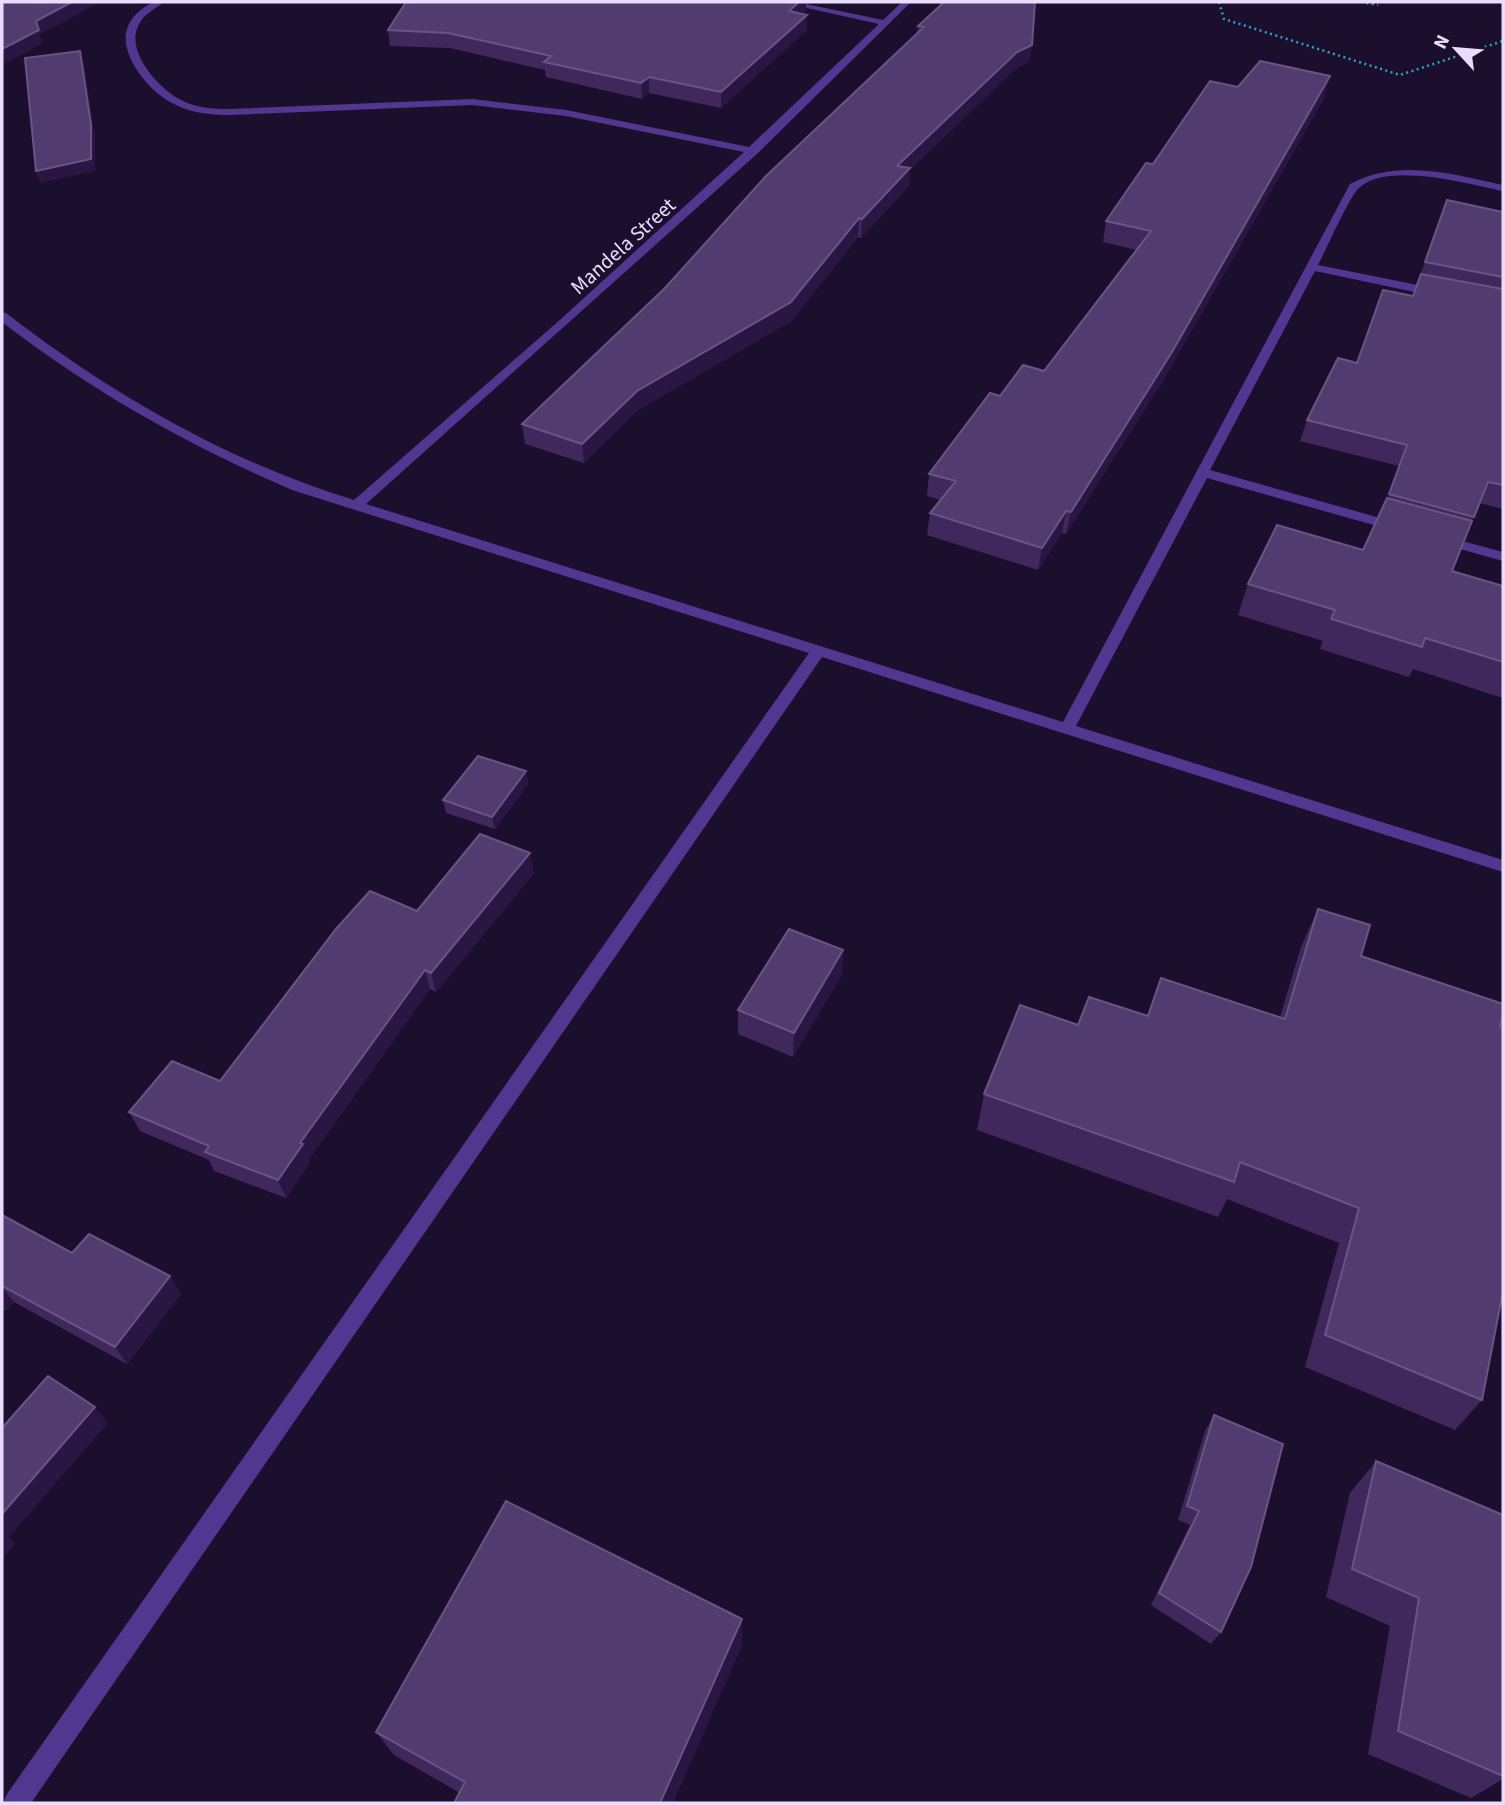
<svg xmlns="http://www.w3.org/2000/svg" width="1505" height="1805" font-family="'Source Sans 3',sans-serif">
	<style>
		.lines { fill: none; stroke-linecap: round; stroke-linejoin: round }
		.path { stroke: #27a7c8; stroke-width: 2.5; stroke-dasharray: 2 3.5; stroke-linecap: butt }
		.minor { fill: #523790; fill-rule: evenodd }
		.wall { fill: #40285c }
		.shaded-wall { fill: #2a1642 }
		.building { fill: #523b6e; stroke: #6a5484; stroke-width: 2 }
		.labels { text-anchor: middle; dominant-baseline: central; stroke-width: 7; stroke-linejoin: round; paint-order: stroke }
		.far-street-label { font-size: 21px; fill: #e9dcff; stroke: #1c0f2d }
	</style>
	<rect width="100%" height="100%" fill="#1c0f2d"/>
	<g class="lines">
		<path class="path" d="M1219 2 1224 19 1400 75 1503 41
			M1361 2 1378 5"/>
		<path class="minor" d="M153 2H164C155 9 144 14 139 24 124 51 159 89 181 100 196 108 213 109 230 109L472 99 566 110 749 147 879 24 780 2H796L883 20 902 2H911L758 153 366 504 1063 722 1350 184C1398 158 1453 174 1503 185V191C1469 184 1387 161 1359 188 1349 197 1326 250 1318 265L1438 289 1444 293 1438 297 1315 271 1210 470 1405 525V531H1395L1207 478 1076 726 1503 860V872L822 657 31 1803H3L7 1794 809 653 292 490C188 445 91 391 2 322V312L6 313C111 394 227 461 354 500L561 319 744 152 566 116 472 105 230 115C210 115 190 113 172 103 150 92 119 56 127 29 131 16 142 8 153 2Z
			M1440 535 1503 552V561L1435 542 1433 539Z"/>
	</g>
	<path class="wall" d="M406 2H815L814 3 806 2V10L802 13 807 15V30L721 108 649 93 642 99 546 77 545 70 450 48 390 46 388 30Z
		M944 2 1029 62 1015 69 910 170 909 186 861 238 858 237 791 321 638 410 584 463 525 444 522 424 665 288 917 34 918 26Z
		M1325 96 1167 374 1066 534 1062 533 1038 570 927 535 930 513 940 500 927 496 929 474 1000 396 1044 371 1137 250 1103 242 1106 221 1153 164Z
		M1447 200 1503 212V509L1479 503 1452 571 1503 586V698L1413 669 1409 677 1320 649 1323 641 1238 615 1248 584 1363 550 1388 498 1399 466 1300 441 1307 420 1413 296Z
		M526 771 528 784 495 829 446 813 443 800Z
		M534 873 436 992 430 989 309 1159 310 1162 286 1198 214 1171 209 1160 140 1131 129 1112 220 1081 417 911Z
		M1318 909 1361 956 1500 1027 1482 1400 1455 1430 1305 1367 1339 1243 1227 1199 1218 1217 977 1130 984 1094 1078 1025 1148 1016 1280 1017 1301 947Z
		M843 950 842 974 793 1057 738 1034V1010Z
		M2 1215 72 1253 170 1276 181 1294 127 1364 14 1302 6 1311 2 1309Z
		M1214 1415 1221 1632 1211 1644 1151 1605 1190 1525 1178 1520 1205 1431Z
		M1376 1461 1503 1515V1779L1471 1798 1368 1754 1390 1626 1326 1597 1350 1493Z
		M742 1646 460 1793 394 1755 376 1732Z"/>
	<path class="shaded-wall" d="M72 2H101L40 34 43 43 2 65V49L36 21Z
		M799 2H806V10L789 26V11Z
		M807 15V30L721 108V92Z
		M1032 45 1029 62 1015 69 910 170 909 186 861 238 862 219 897 166 1017 52Z
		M80 51 84 63 95 137V171L40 183 36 171Z
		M1330 76 1325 96 1167 374 1066 534 1071 512Z
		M649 77V93L642 99 641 83Z
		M859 218 858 237 791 321 638 410 584 463 582 444 637 391Z
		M1066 511 1062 533 1038 570 1042 548Z
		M526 771 528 784 495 829 492 817Z
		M530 853 534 873 436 992 431 973Z
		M843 950 842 974 793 1057 794 1033Z
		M425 970 430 989 309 1159 310 1162 286 1198 278 1180 300 1143Z
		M170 1276 181 1294 127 1364 115 1347Z
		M2 1287 14 1302 6 1311 2 1306Z
		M95 1407 108 1423 9 1537 15 1543 2 1560V1514Z
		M742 1619V1646L673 1803H660Z"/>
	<path class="building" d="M2 2H72L36 21 39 30 2 49Z
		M406 2H799L789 11 807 15 721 92 649 77 641 83 544 62 551 56 448 33 388 30Z
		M944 2H1035L1032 45 1017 52 897 166 910 168 862 219 859 218 791 302 637 391 582 444 522 424 665 288 766 176 924 27 918 26Z
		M80 51 91 125V159L36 171 25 58Z
		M1260 61 1330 76 1172 352 1071 512 1066 511 1042 548 930 513 956 481 929 474 990 393 1000 396 1023 365 1044 371 1151 231 1106 221 1146 163 1153 164 1210 81 1238 87Z
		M1447 200 1503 212V277L1425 262Z
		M1421 274 1503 289V485L1488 482 1474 517 1389 494 1407 445 1307 420 1338 358 1357 363 1383 290 1413 296Z
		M1387 498 1472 521 1452 571 1503 586V662L1425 638 1422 647 1331 619 1335 610 1248 584 1277 525 1363 550Z
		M478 756 526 771 492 817 443 800Z
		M480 834 530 853 431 973 425 970 300 1143 303 1144 278 1180 205 1152 209 1146 129 1112 172 1061 220 1081 336 929 370 891 417 911Z
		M1318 909 1370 925 1361 956 1503 1004V1014L1500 1027 1503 1028V1291L1482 1400 1325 1335 1359 1208 1240 1162 1234 1182 984 1094 1020 1005 1078 1025 1089 997 1148 1016 1161 978 1285 1019Z
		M789 929 843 950 794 1033 738 1010Z
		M2 1215 72 1253 89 1234 170 1276 115 1347 2 1286Z
		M48 1376 95 1407 2 1514V1428Z
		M1214 1415 1283 1444 1251 1567 1221 1632 1159 1593 1199 1511 1187 1506Z
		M1376 1461 1503 1515V1776L1398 1731 1419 1598 1352 1569Z
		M506 1501 742 1619 660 1803H454L465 1782 376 1732Z"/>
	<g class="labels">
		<g class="far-street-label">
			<text transform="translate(623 246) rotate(-42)">Mandela Street</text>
		</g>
	</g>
	<rect width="1505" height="1805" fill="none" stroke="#e9dcff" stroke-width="7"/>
	<g transform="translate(1456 49) rotate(296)" stroke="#1c0f2d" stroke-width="5" paint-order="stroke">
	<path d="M0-5L12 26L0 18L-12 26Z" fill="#e9dcff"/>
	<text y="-10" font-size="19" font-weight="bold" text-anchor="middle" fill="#e9dcff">N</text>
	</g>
</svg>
